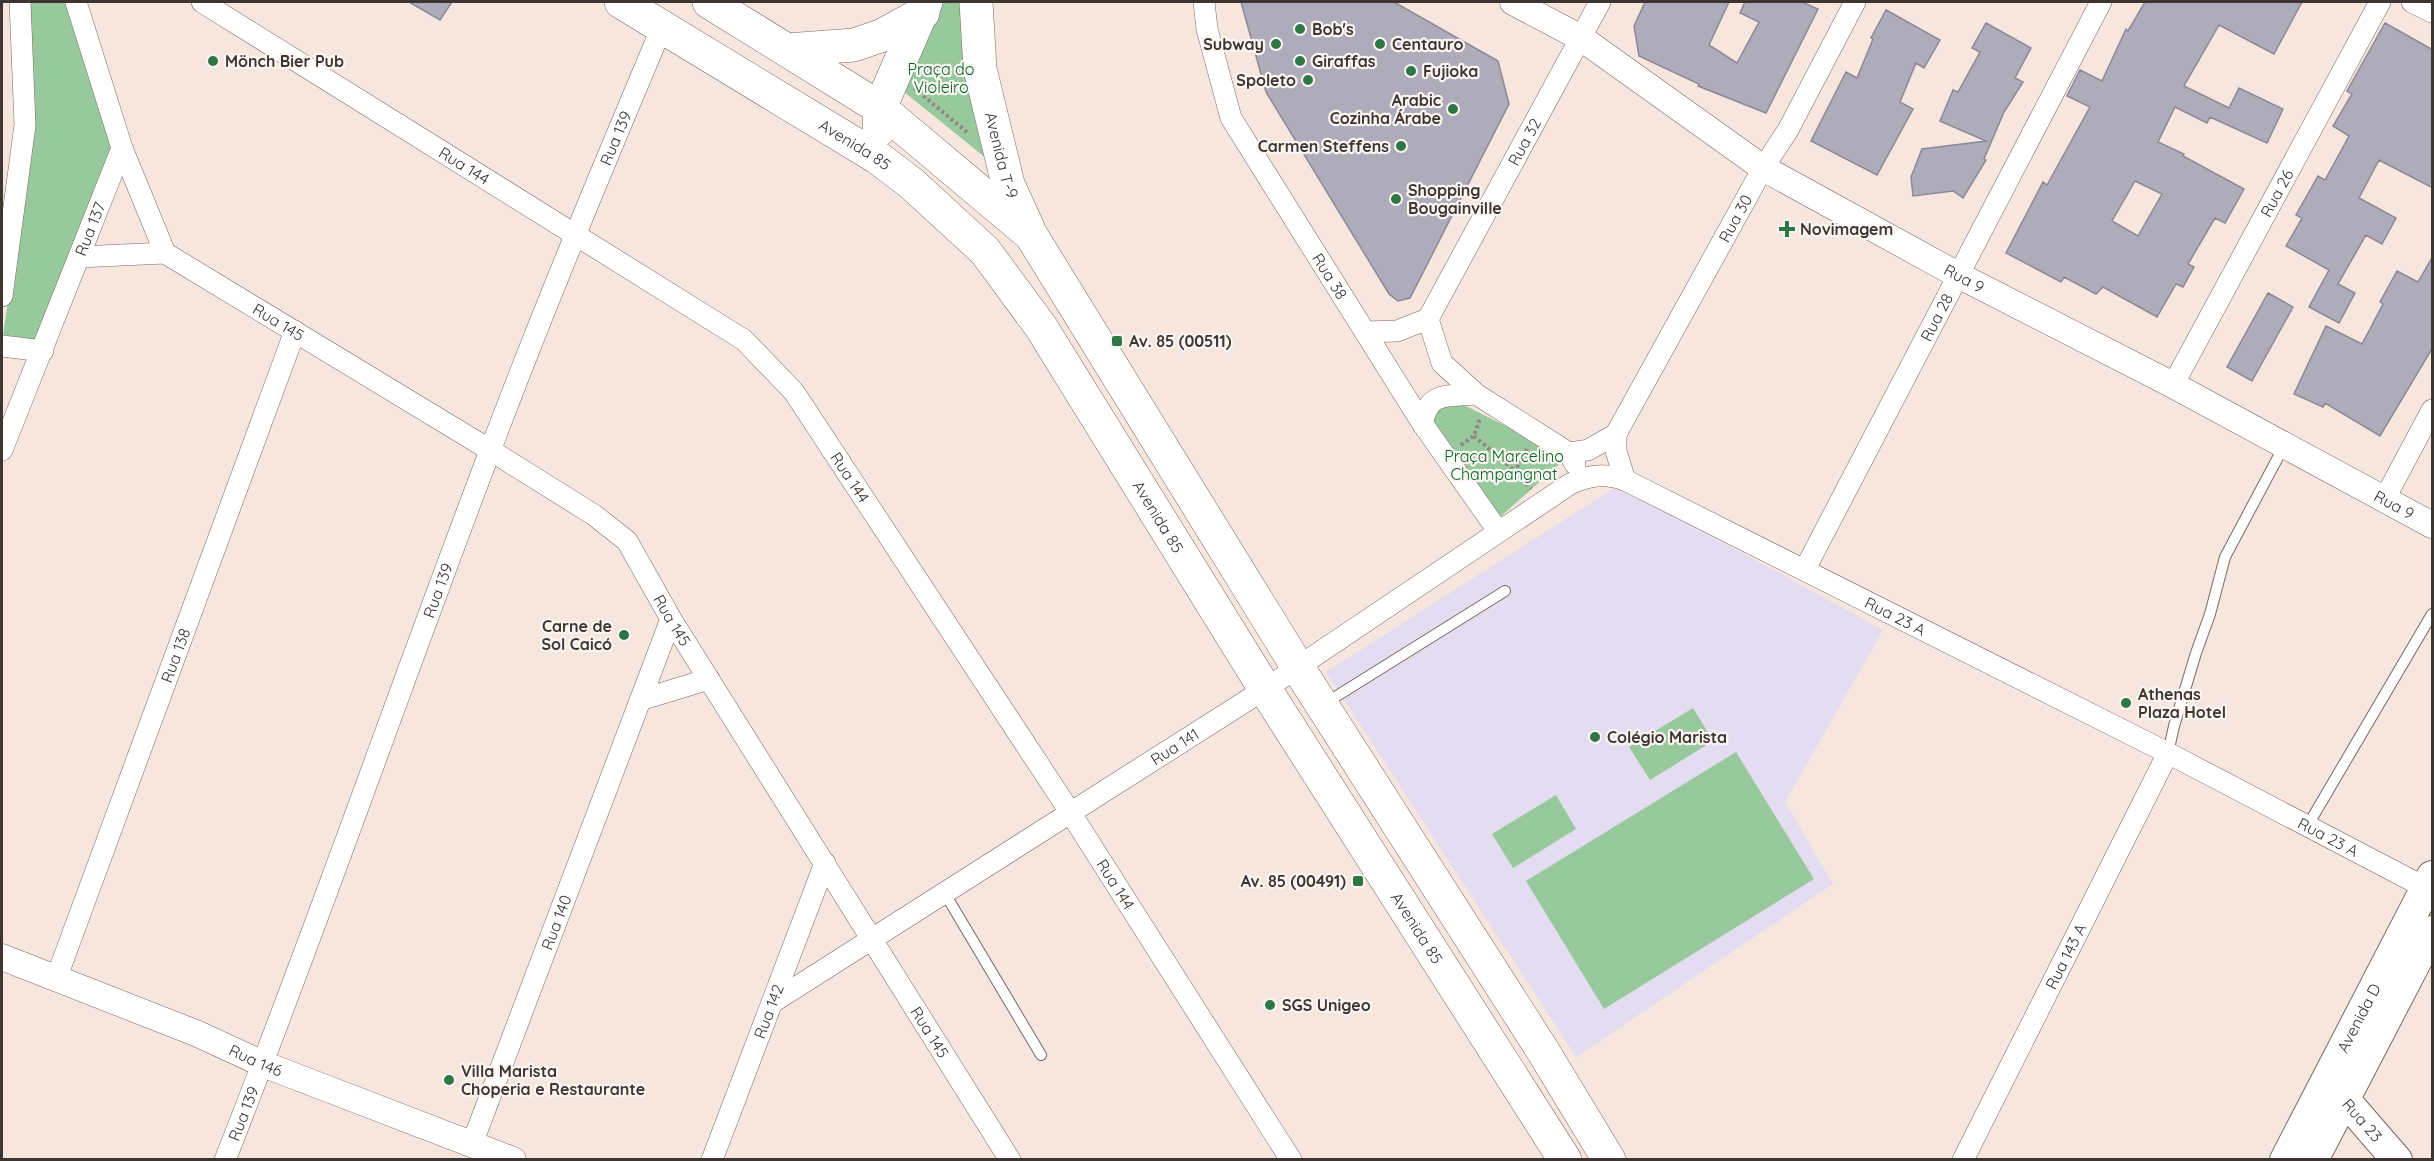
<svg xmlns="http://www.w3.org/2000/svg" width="2434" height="1161" font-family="Quicksand,sans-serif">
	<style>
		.education { fill: #e4dcf1 }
		.green { fill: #97c99d }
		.building { fill: #aeacbb; stroke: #8b8997; stroke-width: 1.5; fill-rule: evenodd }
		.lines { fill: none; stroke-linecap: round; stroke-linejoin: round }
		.service-casing { stroke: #786962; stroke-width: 12 }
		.minor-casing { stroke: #786962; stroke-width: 22 }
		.tertiary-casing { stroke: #786962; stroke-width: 27 }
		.secondary-casing { stroke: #786962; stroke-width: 32 }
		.primary-casing { stroke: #786962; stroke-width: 34 }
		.path { stroke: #928681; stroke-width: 4; stroke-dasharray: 3 3; stroke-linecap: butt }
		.service { stroke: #fff; stroke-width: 10 }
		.minor { stroke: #fff; stroke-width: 21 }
		.tertiary { stroke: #fff; stroke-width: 26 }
		.secondary { stroke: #fff; stroke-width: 30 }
		.primary { stroke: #fff; stroke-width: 33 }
		.poi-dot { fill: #2e7745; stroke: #fcf5f2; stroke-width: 2 }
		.labels { text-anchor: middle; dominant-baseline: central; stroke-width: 4.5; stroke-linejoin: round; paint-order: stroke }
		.poi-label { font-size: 16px; font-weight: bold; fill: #3c3532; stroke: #fcf5f2; text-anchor: start }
		.park-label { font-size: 16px; fill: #006927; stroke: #fcf5f2 }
		.street-label { font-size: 16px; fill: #3c3532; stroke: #fcf5f2 }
	</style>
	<rect width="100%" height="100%" fill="#f7e6de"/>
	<path class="education" d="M1619 485 1883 630 1785 802 1833 884 1576 1057 1326 672Z"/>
	<path class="green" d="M25 2H67L117 146 38 349 3 336 34 118Z
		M938 2H967L997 167 898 87Z
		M1460 403 1567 457 1498 519 1430 416 1436 404Z
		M1693 708 1713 741 1650 780 1629 747Z
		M1736 752 1814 879 1604 1009 1526 881Z
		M1556 795 1576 829 1513 868 1492 834Z"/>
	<path class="building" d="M409 2H452L440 20Z
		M1241 2H1394L1498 61 1509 104 1410 298 1398 301 1389 294 1266 92Z
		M1645 2H1729L1709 45 1737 63 1759 22 1740 13 1745 2H1802L1818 9 1766 113 1698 86 1699 84 1639 56 1634 26Z
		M2145 2H2302L2274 54 2219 25 2184 86 2229 108 2239 88 2283 109 2267 143 2210 117 2207 123 2175 107 2158 142 2184 154 2183 156 2244 189 2225 223 2215 218 2188 264 2194 267 2183 287 2176 284 2157 317 2103 287 2096 294 2064 277 2061 282 2006 253 2043 182 2047 185 2090 107 2067 96 2080 70 2102 81 2126 29 2128 31ZM2135 181 2162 194 2138 236 2112 221Z
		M1886 10 1940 40 1924 68 1916 63 1900 102 1913 109 1877 175 1811 141 1846 72 1857 78 1873 39 1871 38Z
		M1986 23 2031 48 2015 78 2023 82 2004 112 1984 159 1986 160 1963 198 1953 191 1913 196 1911 177 1922 149 1986 141 1940 121 1953 90 1958 92 1980 52 1972 48Z
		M2385 23 2433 50V188L2379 160 2359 198 2396 218 2382 244 2366 235 2338 284 2355 293 2339 323 2309 307 2329 270 2286 246 2302 218 2296 215 2318 176 2325 180 2349 136 2333 126 2352 94 2347 91Z
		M2433 256V347L2380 436 2325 403 2323 407 2294 394 2326 326 2362 344 2383 304 2380 302 2397 271 2418 282Z
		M2268 293 2293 307 2252 381 2227 367Z"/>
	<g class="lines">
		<defs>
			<path id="service" d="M1324 704 1505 591
				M2168 753 2174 726 2196 653 2210 614 2225 557 2284 446
				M2308 825 2432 614
				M944 892 1041 1055"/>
			<g id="minor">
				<path id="s1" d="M202 2 744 340 794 392 1070 812 1291 1160"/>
				<path id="s2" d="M1204 2 1207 29 1231 118 1422 423 1498 531"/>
				<path d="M2412 2 2432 12"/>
				<path d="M122 148 165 253"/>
				<path id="s3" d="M79 257 165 253 490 450 594 515 627 541 671 619 1010 1160"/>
				<path d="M2 296 25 125 20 2"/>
				<path d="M1428 319 1442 363 1476 394 1569 453 1575 464"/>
				<path id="s4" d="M1365 332 1397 331 1428 319 1600 2"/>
				<path d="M2 346 43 351"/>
				<path id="s5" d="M2173 385 2380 2"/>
				<path d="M1422 423C1430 390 1447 397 1476 394"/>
				<path d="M1616 434V451L1625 480"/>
				<path id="s6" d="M2 450 122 148 76 2"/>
				<path id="s7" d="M1569 453 1588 450 1616 434 1763 168 1788 130 1855 2"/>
				<path d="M2384 500 2432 410"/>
				<path id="s8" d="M1805 569 2101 2"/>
				<path d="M640 700 709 679"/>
				<path id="s9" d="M56 979 295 331"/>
				<path id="s10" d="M773 1002 1265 689 1570 484C1589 475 1605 473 1625 480L2168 753 2426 888"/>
				<path id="s11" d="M472 1144 671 619"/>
				<path id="s12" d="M225 1160C318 925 400 687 490 451 544 308 603 167 662 27"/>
				<path id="s13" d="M712 1160 825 863"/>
				<path id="s14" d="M1963 1160 2168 753"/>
			</g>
			<g id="tertiary">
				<path id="s15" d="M1513 2 1581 38 1763 168 1958 275 2173 385 2432 525"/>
				<path id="s16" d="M2 957 198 1034 263 1064 513 1160"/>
			</g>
			<g id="secondary">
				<path id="s17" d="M2328 1097 2345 1100 2397 1160"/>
				<path id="s18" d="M2285 1160 2432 876"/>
				<path d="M2313 1160 2432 931"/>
			</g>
			<g id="primary">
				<path id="s19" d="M621 2 878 158 911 183 985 251 1041 327 1265 689 1565 1160"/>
				<path d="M709 2 880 108 1031 235 1297 666 1543 1051 1609 1160"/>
				<path id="s20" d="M976 2 980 69 1008 184 1028 228"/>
				<path d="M787 50 854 45 883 35 923 13"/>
				<path d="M879 130 880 108 926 2"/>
			</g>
		</defs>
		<use href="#service" class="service-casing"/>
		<use href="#minor" class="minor-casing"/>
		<use href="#tertiary" class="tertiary-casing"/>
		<use href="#secondary" class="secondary-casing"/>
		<use href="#primary" class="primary-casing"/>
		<path class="path" d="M914 88 968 133
			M1474 436 1515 471
			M1461 445 1474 436 1480 419
			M1527 449 1515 471 1531 489
			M1483 477 1514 471"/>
		<use href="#service" class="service"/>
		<use href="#minor" class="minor"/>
		<use href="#tertiary" class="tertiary"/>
		<use href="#secondary" class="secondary"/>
		<use href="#primary" class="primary"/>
	</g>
	<g class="poi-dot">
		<circle cx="1300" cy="29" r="6"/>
		<circle cx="1276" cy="44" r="6"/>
		<circle cx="1380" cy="44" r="6"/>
		<circle cx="213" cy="61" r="6"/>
		<circle cx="1300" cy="61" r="6"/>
		<circle cx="1411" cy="71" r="6"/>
		<circle cx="1308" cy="80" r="6"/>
		<circle cx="1453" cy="109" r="6"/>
		<circle cx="1401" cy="146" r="6"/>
		<circle cx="1396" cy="199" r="6"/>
		<path d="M1784 220h6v6h6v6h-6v6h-6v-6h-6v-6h6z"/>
		<rect x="1111" y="335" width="12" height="12" rx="3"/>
		<circle cx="624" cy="635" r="6"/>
		<circle cx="2126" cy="703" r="6"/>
		<circle cx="1595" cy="737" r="6"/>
		<rect x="1352" y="875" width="12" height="12" rx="3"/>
		<circle cx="1270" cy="1005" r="6"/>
		<circle cx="449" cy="1080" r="6"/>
	</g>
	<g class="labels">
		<g class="poi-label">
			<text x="1312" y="29">Bob's</text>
			<text x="1264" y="44" text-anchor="end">Subway</text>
			<text x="1392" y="44">Centauro</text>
			<text x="225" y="61">Mönch Bier Pub</text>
			<text x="1312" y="61">Giraffas</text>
			<text x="1423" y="71">Fujioka</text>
			<text x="1296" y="80" text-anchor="end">Spoleto</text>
			<text x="1441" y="100" text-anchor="end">Arabic<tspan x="1441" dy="18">Cozinha Árabe</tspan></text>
			<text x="1389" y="146" text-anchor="end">Carmen Steffens</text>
			<text x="1408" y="190">Shopping<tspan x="1408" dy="18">Bougainville</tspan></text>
			<text x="1800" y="229">Novimagem</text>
			<text x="1129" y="341">Av. 85 (00511)</text>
			<text x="612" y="626" text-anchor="end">Carne de<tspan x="612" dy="18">Sol Caicó</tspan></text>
			<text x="2138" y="694">Athenas<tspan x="2138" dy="18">Plaza Hotel</tspan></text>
			<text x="1607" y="737">Colégio Marista</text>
			<text x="1346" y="881" text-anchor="end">Av. 85 (00491)</text>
			<text x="1282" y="1005">SGS Unigeo</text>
			<text x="461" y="1071">Villa Marista<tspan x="461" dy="18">Choperia e Restaurante</tspan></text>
		</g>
		<g class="park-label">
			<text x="941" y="69">Praça do<tspan x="941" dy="18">Violeiro</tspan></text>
			<text x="1504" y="456">Praça Marcelino<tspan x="1504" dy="18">Champangnat</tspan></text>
		</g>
		<g class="street-label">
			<text stroke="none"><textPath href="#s12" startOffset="1094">Rua 139</textPath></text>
			<text stroke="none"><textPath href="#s4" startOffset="267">Rua 32</textPath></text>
			<text stroke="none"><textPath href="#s19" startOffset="274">Avenida 85</textPath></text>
			<text stroke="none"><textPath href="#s20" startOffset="156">Avenida T-9</textPath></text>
			<text stroke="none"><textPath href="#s1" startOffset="309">Rua 144</textPath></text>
			<text stroke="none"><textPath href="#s5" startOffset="218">Rua 26</textPath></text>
			<text stroke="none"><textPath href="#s7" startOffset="298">Rua 30</textPath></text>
			<text stroke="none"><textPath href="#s6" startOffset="238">Rua 137</textPath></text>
			<text stroke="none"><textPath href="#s2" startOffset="306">Rua 38</textPath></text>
			<text stroke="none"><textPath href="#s15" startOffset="530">Rua 9</textPath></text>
			<text stroke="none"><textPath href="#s8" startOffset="284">Rua 28</textPath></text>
			<text stroke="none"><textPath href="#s3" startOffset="219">Rua 145</textPath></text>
			<text stroke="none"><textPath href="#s1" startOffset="813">Rua 144</textPath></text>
			<text stroke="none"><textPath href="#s15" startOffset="1016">Rua 9</textPath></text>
			<text stroke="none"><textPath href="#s19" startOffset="760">Avenida 85</textPath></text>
			<text stroke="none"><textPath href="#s12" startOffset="608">Rua 139</textPath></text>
			<text stroke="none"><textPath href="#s10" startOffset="1310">Rua 23 A</textPath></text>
			<text stroke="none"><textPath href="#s3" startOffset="722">Rua 145</textPath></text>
			<text stroke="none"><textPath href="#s9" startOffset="345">Rua 138</textPath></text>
			<text stroke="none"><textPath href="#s10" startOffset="476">Rua 141</textPath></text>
			<text stroke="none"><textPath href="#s10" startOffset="1796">Rua 23 A</textPath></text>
			<text stroke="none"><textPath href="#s1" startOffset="1299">Rua 144</textPath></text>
			<text stroke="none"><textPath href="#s11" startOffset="237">Rua 140</textPath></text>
			<text stroke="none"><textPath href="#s19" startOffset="1246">Avenida 85</textPath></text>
			<text stroke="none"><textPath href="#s14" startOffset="228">Rua 143 A</textPath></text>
			<text stroke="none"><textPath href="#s13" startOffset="159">Rua 142</textPath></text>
			<text stroke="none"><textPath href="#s18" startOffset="160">Avenida D</textPath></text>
			<text stroke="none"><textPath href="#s3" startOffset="1208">Rua 145</textPath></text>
			<text stroke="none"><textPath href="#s16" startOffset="274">Rua 146</textPath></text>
			<text stroke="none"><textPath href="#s12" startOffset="50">Rua 139</textPath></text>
			<text stroke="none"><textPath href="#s17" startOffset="44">Rua 23</textPath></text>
		</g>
	</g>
	<rect width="2434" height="1161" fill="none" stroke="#3c3532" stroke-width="6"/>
</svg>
